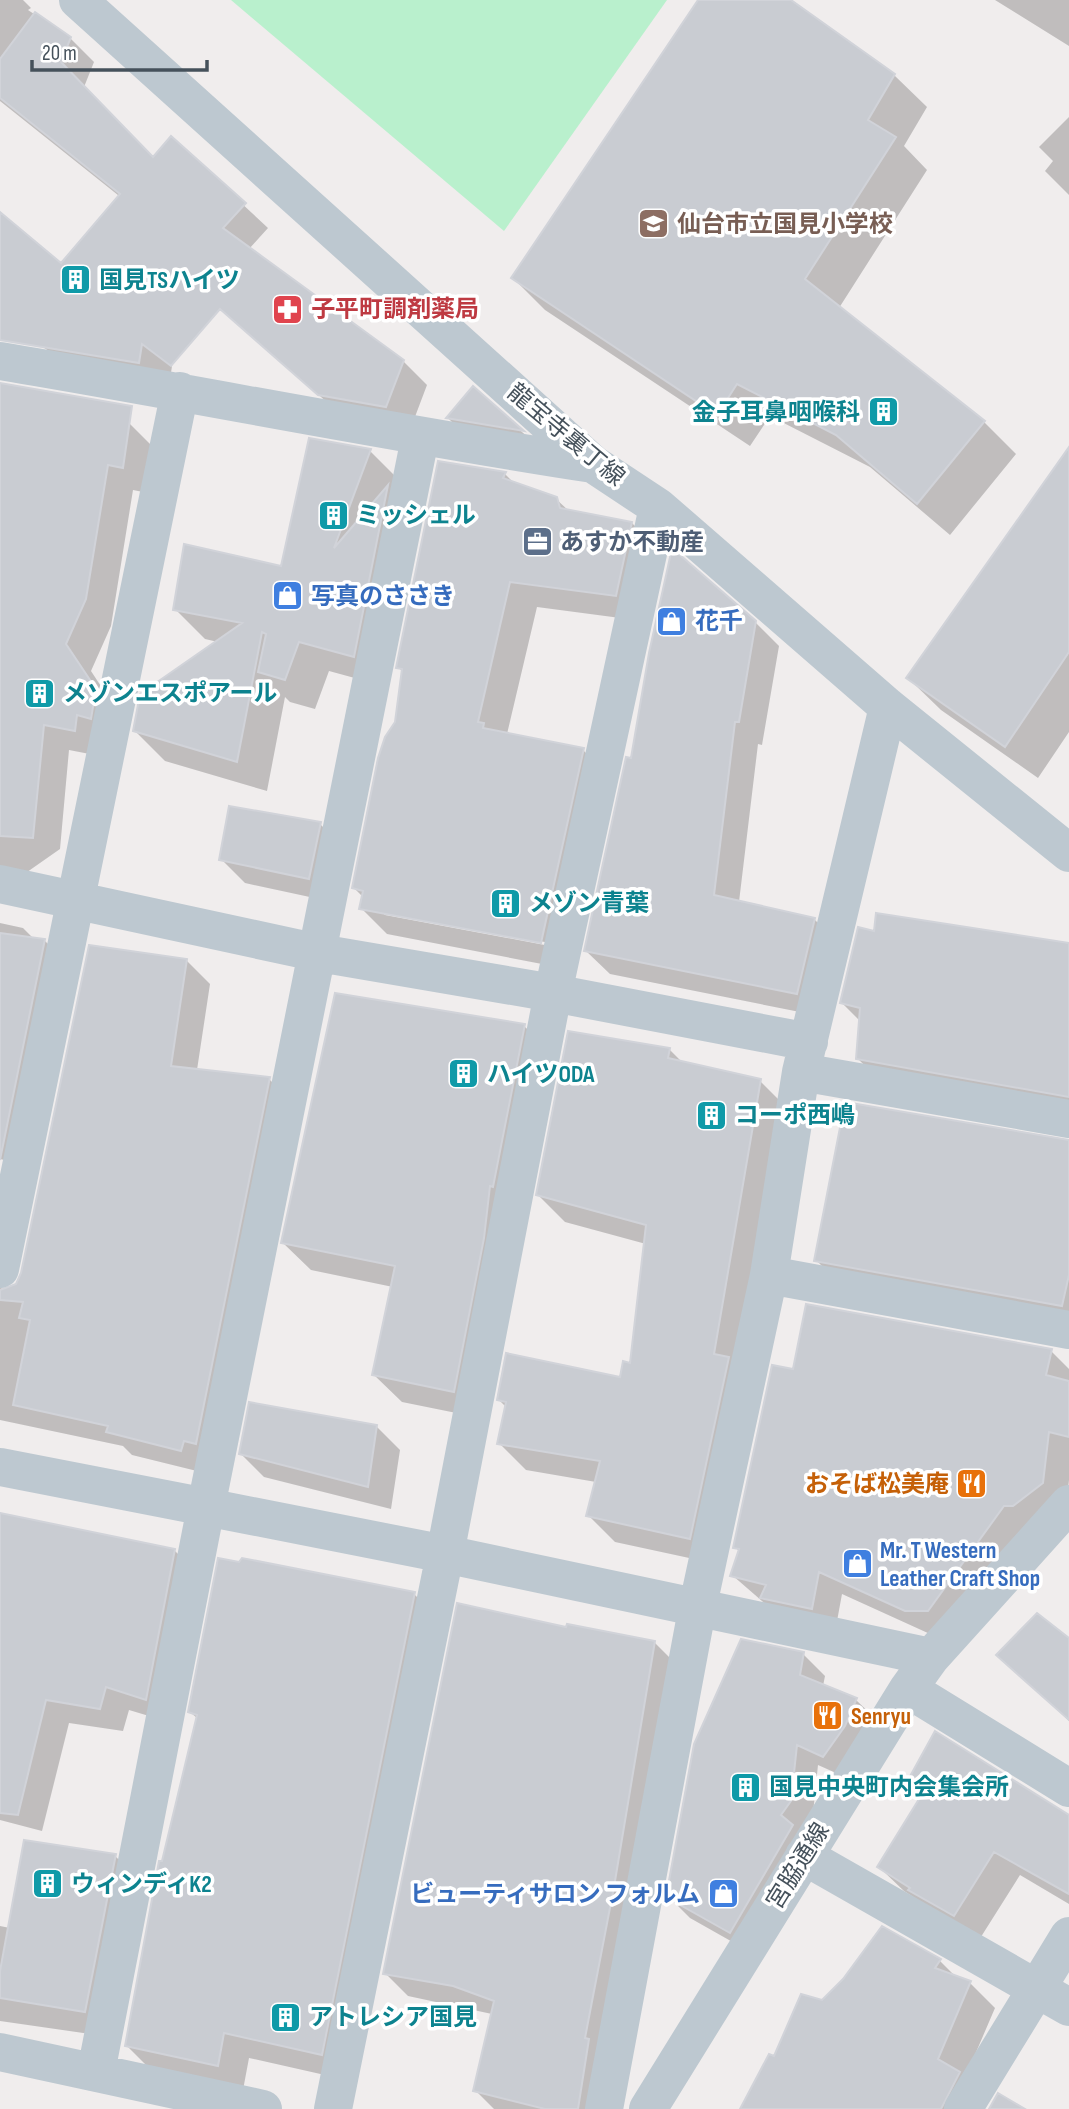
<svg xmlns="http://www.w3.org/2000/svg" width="1069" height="2109" font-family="'Sofia Sans Condensed','Noto Sans JP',sans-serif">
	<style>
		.green { fill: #b9f0cd }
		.shadow { fill: #0003; fill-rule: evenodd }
		.building { fill: #c9ccd2; stroke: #d1d3d9; stroke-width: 2 }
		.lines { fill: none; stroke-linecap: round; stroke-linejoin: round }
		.minor { stroke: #bdc8d0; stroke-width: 38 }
		.labels { text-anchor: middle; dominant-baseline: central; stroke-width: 7; stroke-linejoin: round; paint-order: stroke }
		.education-label { font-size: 24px; font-weight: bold; fill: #785e54; stroke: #fff; text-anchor: start }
		.culture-label { font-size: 24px; font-weight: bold; fill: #0d838f; stroke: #fff; text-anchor: start }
		.health-label { font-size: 24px; font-weight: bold; fill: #be3a42; stroke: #fff; text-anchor: start }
		.street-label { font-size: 24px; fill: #45515b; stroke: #fff }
		.service-label { font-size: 24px; font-weight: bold; fill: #4e5e75; stroke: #fff; text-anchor: start }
		.shop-label { font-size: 24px; font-weight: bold; fill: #366cbe; stroke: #fff; text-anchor: start }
		.food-label { font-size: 24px; font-weight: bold; fill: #c56008; stroke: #fff; text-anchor: end }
	</style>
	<rect width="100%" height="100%" fill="#f0eded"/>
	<path class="green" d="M231 0H667L504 231Z"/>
	<path class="shadow" d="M0 0H23L31 8 28 10 70 38 94 62 84 87 154 159 171 138 268 228 249 249 403 361 427 385 410 430 344 418 284 363 222 278 0 101Z
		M700 0H788L894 75 927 107 904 146 927 170 839 308 984 422 1016 454 950 535 870 467 770 416 750 446 545 310 513 278Z
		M995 0H1069V46Z
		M1069 117V195L1045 171 1053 161 1039 147Z
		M0 214 61 266 177 334 168 392 90 378 0 319Z
		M473 388 522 432 532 441 459 429 448 418Z
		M0 389 129 423 155 449 148 493 133 490 111 626 91 671 121 717 100 756 69 750 60 849 0 891Z
		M1069 450V732L1038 778 941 710 908 678Z
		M370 451 400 481 384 686 329 671 315 709 290 702 285 697 267 791 165 761 135 731 218 642 205 639 175 609 282 568Z
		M439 463 505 474 515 484 556 499 569 511 632 523 658 550 643 621 537 607 507 734 583 750 609 776 568 969 387 934 361 908 363 897 354 888 397 723 403 672 398 667ZM381 911 550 943V946L385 915Z
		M755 622 779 646 762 745 758 744 739 902 814 919 838 943 820 1016 610 974 586 951 633 760Z
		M320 824 343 847 333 902 245 883 221 859Z
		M878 915 1069 945V1115L882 1082 858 1059 860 1021 842 1003 875 933Z
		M0 923 23 928 34 939 45 941 68 964 27 1165 0 1159Z
		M187 961 210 984 197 1070 269 1079 292 1102 205 1473 132 1455 123 1446 0 1420V1258L6 1264 1 1292 18 1284Z
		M524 1026 552 1053 481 1418 402 1402 374 1375 393 1287 311 1270 283 1243Z
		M669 1049 683 1063 760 1081 787 1108 717 1564 615 1542 588 1515 596 1482 526 1470 499 1443 506 1407 499 1400 621 1379 632 1365 646 1244 565 1222 538 1195Z
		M1069 1142V1326L840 1284 816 1260Z
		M1051 1351 1069 1369V1480L1066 1506 930 1634 842 1594 835 1632 785 1621 732 1575 740 1552 735 1547 795 1371Z
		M376 1426 400 1450 391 1509 264 1477 241 1454Z
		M0 1520 175 1551 198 1574 169 1722 129 1710 123 1731 69 1723 42 1831 0 1820Z
		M414 1594 440 1620 347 2080 249 2058 243 2090 152 2071 127 2046 163 1863 198 1719 190 1712Z
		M568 1629 654 1642 678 1666 604 2109H494L475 2090 492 2014 408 1996 385 1973Z
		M1069 1640V1721L1007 1662Z
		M803 1654 825 1676 823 1686 856 1700 878 1721 845 1777 818 1765 812 1823 752 1953 690 1918 668 1896Z
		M905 1789 1069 1819V1904L1020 1875 979 1940 904 1891 879 1867 919 1802Z
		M115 1856 142 1882 111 2037 0 2021V1926L10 1928Z
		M883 1928 940 1961 957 1978 970 1983 995 2008 965 2078 978 2109H742L775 2059 844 1980Z"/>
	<path class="building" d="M698 0H791L895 74 868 120 896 137 805 279 985 421 917 504 836 435 737 384 717 415 511 278Z
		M35 12 71 37 61 62 153 157 171 136 246 203 223 228 404 360 386 407 318 395 220 309 171 366 142 344 139 363 0 340V212L61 263 120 194 0 98V59Z
		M0 383 132 406 123 468 108 465 86 599 66 644 96 689 91 719 77 715 75 731 44 725 33 838 0 836Z
		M473 386 524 431 446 418Z
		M309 438 371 449 334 548 388 485 354 657 299 642 285 680 258 672 266 634 262 632 237 762 133 731 140 694 242 623 173 610 184 544 281 566Z
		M1069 447V652L1005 747 906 678Z
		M438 461 506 472 503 478 557 497 560 508 632 522 616 596 510 582 478 722 484 723 483 728 584 748 541 943 359 909 363 891 352 888 378 758 385 737 395 722 402 669 396 668Z
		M672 548 756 621 739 722H735L714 895 815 918 797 994 584 951 626 757 631 758 649 653Z
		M229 806 321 822 309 879 219 860Z
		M876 913 1069 943V1097L856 1059 860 1008 840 1003 858 927 874 931Z
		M0 933 45 939 0 1160Z
		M89 945 187 959 171 1066 270 1077 196 1444 184 1441 181 1451 106 1432 108 1426 13 1405 30 1320 19 1318 23 1302 0 1300V1290L16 1284 21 1273Z
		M335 993 525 1024 493 1187 490 1186 484 1238 454 1392 372 1375 395 1266 281 1243Z
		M568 1031 670 1048 668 1058 761 1079 714 1354 729 1357 690 1539 586 1516 600 1461 497 1444 506 1402 497 1400 506 1353 620 1377 623 1361 630 1363 646 1225 536 1195Z
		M845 1102 1069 1140V1275L1062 1306 814 1261Z
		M806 1304 1052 1349 1046 1375 1069 1381V1437L1049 1432 1043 1483 1013 1506H1004L928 1611H905L819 1572 812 1609 760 1598 766 1585 730 1576 739 1549 733 1548 772 1365 793 1369Z
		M249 1402 377 1425 368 1487 239 1454Z
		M0 1513 175 1549 146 1700 106 1687 100 1709 46 1700 18 1815 0 1813Z
		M218 1558 239 1562 242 1558 415 1592 322 2055 224 2033 218 2066 125 2046 159 1861H162L197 1715 188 1712Z
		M457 1603 566 1627 567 1624 655 1641 614 1887 585 2038 589 2039 578 2109H545L473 2091 494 2001 453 1986 383 1974Z
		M1037 1613 1069 1638V1720L996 1655Z
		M741 1639 804 1652 800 1675 857 1698 845 1726 823 1757 797 1745 791 1801 781 1815 793 1825 730 1933 666 1897 694 1744Z
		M935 1731 1069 1815V1894L994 1852 954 1916 908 1890 910 1888 877 1867 919 1799 903 1789Z
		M24 1840 116 1854 85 2012 0 1998V1971Z
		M882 1926 941 1959 935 1968 971 1981 938 2059 960 2072 941 2109H740L769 2054 774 2056 801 1994 822 2000 843 1979Z
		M998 2093 1025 2109H989Z"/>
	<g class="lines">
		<path class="minor" d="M78 0 593 464 658 507 888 707 1069 853
			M0 361C198 394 395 434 593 464
			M0 884 319 953 553 993 809 1042
			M801 1072 1069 1119
			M0 1269 180 391
			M769 1275 1069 1330
			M0 1467 206 1507 420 438
			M908 1689 1069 1788
			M804 1856 1069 2007
			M0 2052 263 2109
			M96 2072 206 1507 445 1554 931 1657
			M333 2109 445 1554 553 993 658 507
			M604 2109 697 1610 769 1275 801 1072 888 707
			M648 2109 908 1689 931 1657 1069 1504
			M963 2109 1069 1936"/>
	</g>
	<defs>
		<symbol id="school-square" viewBox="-11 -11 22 22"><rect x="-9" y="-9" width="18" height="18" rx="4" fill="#8d6e63" stroke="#fff"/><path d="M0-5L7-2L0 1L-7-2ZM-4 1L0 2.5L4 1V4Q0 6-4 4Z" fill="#fff"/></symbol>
		<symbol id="building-square" viewBox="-11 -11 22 22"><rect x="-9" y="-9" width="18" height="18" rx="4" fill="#0f9aa8" stroke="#fff"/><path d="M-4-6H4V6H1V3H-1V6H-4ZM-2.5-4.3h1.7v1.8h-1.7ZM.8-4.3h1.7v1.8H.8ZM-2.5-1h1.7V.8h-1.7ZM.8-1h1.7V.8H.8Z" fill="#fff"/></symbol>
		<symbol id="pharmacy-square" viewBox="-11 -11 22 22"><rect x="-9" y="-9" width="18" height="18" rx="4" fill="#e0444e" stroke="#fff"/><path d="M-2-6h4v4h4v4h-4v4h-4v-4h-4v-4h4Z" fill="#fff"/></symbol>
		<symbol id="office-square" viewBox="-11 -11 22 22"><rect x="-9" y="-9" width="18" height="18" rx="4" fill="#5c6f8a" stroke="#fff"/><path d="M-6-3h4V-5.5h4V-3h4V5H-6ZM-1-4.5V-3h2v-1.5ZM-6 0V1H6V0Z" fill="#fff"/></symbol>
		<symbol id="shop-square" viewBox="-11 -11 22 22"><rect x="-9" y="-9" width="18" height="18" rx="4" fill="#3f7fe0" stroke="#fff"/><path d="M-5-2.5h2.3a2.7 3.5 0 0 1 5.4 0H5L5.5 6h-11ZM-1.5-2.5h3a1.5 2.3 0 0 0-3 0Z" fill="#fff"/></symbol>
		<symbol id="restaurant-square" viewBox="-11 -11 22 22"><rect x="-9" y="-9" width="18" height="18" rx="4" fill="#e8710a" stroke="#fff"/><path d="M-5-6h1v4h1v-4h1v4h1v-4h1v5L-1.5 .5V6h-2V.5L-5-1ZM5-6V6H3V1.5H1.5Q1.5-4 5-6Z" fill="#fff"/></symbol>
	</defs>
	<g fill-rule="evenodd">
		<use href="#school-square" x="636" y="206" width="35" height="35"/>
		<use href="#building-square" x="58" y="262" width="35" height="35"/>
		<use href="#pharmacy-square" x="270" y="292" width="35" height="35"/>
		<use href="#building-square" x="866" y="394" width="35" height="35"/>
		<use href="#building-square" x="316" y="498" width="35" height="35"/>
		<use href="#office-square" x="520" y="524" width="35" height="35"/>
		<use href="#shop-square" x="270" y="578" width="35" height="35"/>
		<use href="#shop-square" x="654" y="604" width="35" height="35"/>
		<use href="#building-square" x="22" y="676" width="35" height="35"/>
		<use href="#building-square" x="488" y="886" width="35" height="35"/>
		<use href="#building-square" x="446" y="1056" width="35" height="35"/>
		<use href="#building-square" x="694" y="1098" width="35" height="35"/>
		<use href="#restaurant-square" x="954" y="1466" width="35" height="35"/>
		<use href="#shop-square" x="840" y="1546" width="35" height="35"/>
		<use href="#restaurant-square" x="810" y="1698" width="35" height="35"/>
		<use href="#building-square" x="728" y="1770" width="35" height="35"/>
		<use href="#building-square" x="30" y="1866" width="35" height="35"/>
		<use href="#shop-square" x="706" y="1876" width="35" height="35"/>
		<use href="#building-square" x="268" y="2000" width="35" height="35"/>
	</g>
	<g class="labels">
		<g class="education-label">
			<text x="677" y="224">仙台市立国見小学校</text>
		</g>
		<g class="culture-label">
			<text x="99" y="280">国見TSハイツ</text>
			<text x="860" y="412" text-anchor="end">金子耳鼻咽喉科</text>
			<text x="356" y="515">ミッシェル</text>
			<text x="63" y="693">メゾンエスポアール</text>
			<text x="529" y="903">メゾン青葉</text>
			<text x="487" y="1074">ハイツODA</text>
			<text x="735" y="1115">コーポ西嶋</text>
			<text x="769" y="1787">国見中央町内会集会所</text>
			<text x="71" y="1884">ウィンディK2</text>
			<text x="309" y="2017">アトレシア国見</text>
		</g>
		<g class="health-label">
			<text x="311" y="309">子平町調剤薬局</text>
		</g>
		<g class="street-label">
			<text transform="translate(566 435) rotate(40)">龍宝寺裏丁線</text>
			<text transform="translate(798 1866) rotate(-58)">宮脇通線</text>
		</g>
		<g class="service-label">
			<text x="560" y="542">あすか不動産</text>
		</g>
		<g class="shop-label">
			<text x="311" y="596">写真のささき</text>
			<text x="695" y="621">花千</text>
			<text x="880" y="1550">Mr. T Western<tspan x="880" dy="28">Leather Craft Shop</tspan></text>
			<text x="700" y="1894" text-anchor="end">ビューティサロン フォルム</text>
		</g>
		<g class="food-label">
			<text x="949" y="1484">おそば松美庵</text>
			<text x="851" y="1716" text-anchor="start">Senryu</text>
		</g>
	</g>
	<path d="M32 60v10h175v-10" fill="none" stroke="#45515b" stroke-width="3.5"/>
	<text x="42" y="60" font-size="21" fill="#45515b" stroke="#ffffff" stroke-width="5" paint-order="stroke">20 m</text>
</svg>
